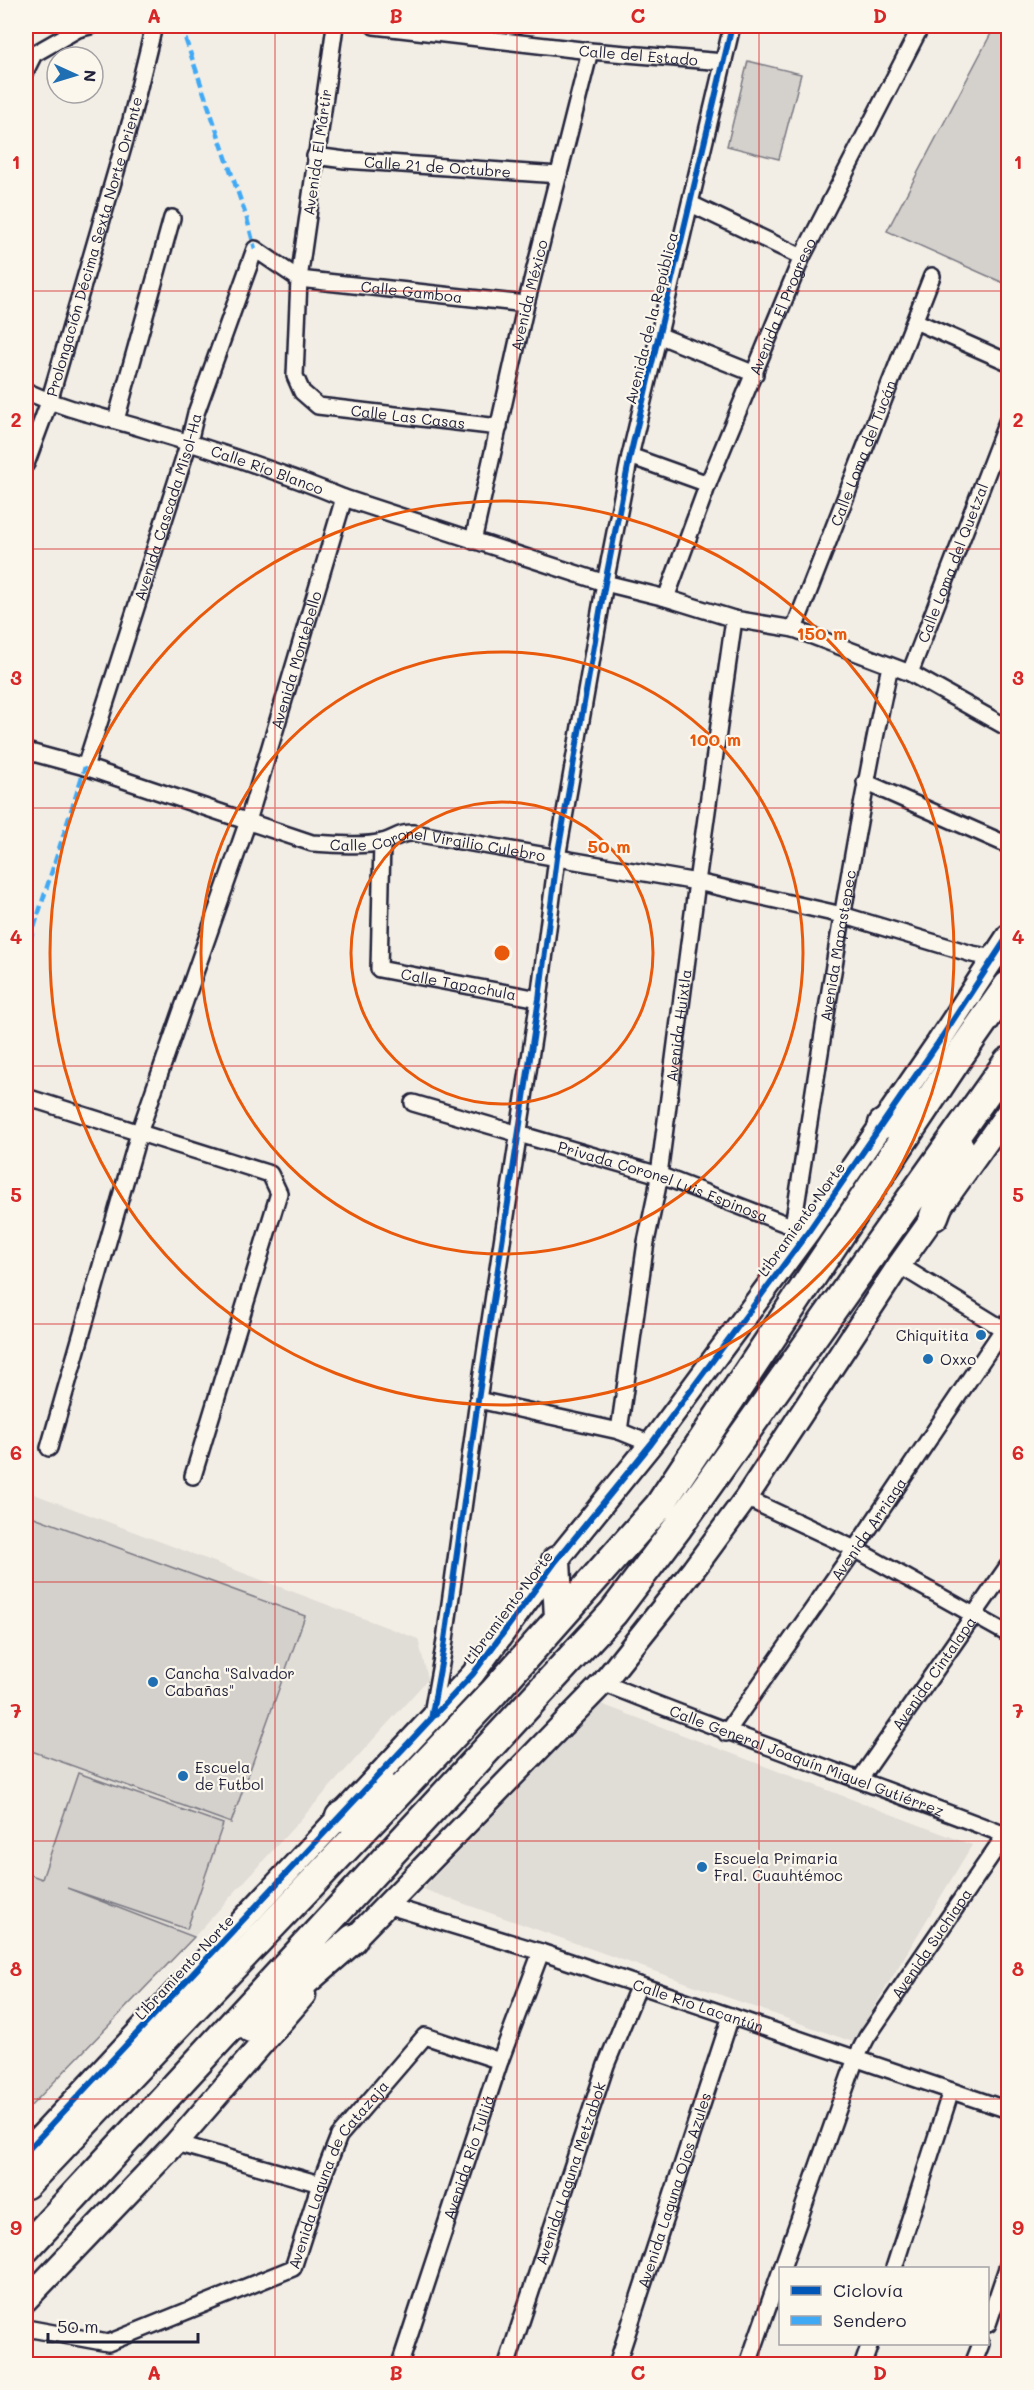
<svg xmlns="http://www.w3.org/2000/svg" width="1034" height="2390" font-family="Mali,sans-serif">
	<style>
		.built { fill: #e0dcd6 }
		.green { fill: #d4d1cc; stroke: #7b7a84; stroke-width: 1.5 }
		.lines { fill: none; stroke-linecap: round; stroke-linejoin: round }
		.street-casing { stroke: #22223b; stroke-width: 20 }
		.secondary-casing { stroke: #22223b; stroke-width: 27 }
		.highway-casing { stroke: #22223b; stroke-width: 33 }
		.street { stroke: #fbf7ec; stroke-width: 15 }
		.secondary { stroke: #fbf7ec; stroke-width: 22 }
		.highway { stroke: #fbf7ec; stroke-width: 28 }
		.quiet { stroke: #3fa9f5; stroke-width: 4.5; stroke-dasharray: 9 4.5; stroke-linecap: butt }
		.cycleway-casing { stroke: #fbf7ec; stroke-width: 10 }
		.cycleway { stroke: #0057b8; stroke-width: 6 }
		.grid { fill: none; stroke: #d62828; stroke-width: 1.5; stroke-opacity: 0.55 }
		.ring { fill: none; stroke: #e8590c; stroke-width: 3 }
		.poi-dot { fill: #1f6fb2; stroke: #fbf7ec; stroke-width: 2 }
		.labels { text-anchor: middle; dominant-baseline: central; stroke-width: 4.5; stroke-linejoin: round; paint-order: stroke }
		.street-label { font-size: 15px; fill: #22223b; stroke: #fbf7ec }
		.poi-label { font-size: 15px; fill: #22223b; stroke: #fbf7ec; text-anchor: start }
		.centre { fill: #e8590c; stroke: #fbf7ec; stroke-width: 3 }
		.ring-label { font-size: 18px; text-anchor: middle; font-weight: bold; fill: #e8590c; stroke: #fbf7ec; stroke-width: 4.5; stroke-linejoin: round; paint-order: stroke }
		.neatline { fill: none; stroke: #d62828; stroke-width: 2 }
		.grid-label { font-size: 20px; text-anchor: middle; font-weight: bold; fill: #d62828 }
	</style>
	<rect width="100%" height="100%" fill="#f2eee5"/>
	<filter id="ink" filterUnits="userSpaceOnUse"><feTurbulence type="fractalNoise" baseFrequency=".0167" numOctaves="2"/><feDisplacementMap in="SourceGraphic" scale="12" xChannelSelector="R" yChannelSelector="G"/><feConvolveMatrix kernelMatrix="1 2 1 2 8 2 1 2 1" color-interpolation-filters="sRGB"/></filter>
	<g filter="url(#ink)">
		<path class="built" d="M26 1491 418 1639 428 1679 194 1937 26 1873Z
			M601 1704 972 1845 853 2042 423 1889Z"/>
		<path class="green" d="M995 26H1008V285L887 231Z
			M748 61 801 74 779 159 727 146Z
			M26 1514 305 1616 231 1823 26 1749Z
			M78 1773 223 1824 187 1929 67 1888 194 1937 26 2111V1873L42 1879Z"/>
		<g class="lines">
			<defs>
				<g id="street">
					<path id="s1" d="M335 26 299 279 295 376 302 392 318 406 499 427"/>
					<path id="s2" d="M374 26 590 51 724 62"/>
					<path d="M26 70 34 54 78 29 90 26"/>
					<path id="s3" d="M315 156 345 160 559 175"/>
					<path d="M691 204 802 257"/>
					<path d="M915 321 1008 362"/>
					<path d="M658 335 755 374"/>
					<path id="s4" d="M26 391C63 409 104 417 144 429 211 449 279 471 344 498L605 583 666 598 734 619 794 629 910 673 1008 728"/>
					<path d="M116 420 172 218"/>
					<path d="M630 456 708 484"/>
					<path id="s5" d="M26 464 49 402 131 120 154 26"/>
					<path id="s6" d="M473 541 526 304 590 51"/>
					<path id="s7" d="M666 598 708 484 802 257 921 26"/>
					<path id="s8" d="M794 629 932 276"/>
					<path id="s9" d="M910 673 1008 419"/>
					<path id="s10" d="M26 751 85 767 312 843C335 844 361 847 383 842 395 839 400 832 414 833L697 882 842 915 972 954 994 958"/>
					<path id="s11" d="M85 767 189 442 196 413 255 249 299 279 526 304"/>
					<path d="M865 782 1008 845"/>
					<path id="s12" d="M382 842 379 969 539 999"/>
					<path d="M26 1097 270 1174 279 1193 193 1476"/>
					<path id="s13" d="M413 1103 659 1175 799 1229"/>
					<path id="s14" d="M793 1226C822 1039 850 851 890 666"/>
					<path d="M899 1265 1008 1332"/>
					<path d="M478 1400 619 1431 651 1444"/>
					<path id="s15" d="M619 1431 646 1242 657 1190 697 882 734 619"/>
					<path id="s16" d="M49 1448 139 1133 248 821 344 498"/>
					<path d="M746 1498 855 1549 1008 1634"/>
					<path id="s17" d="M603 1683C737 1737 874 1784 1008 1836"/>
					<path d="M431 1719 444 1647 478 1400 539 999 557 858 605 583 630 456 732 26"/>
					<path id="s18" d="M726 1733 855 1549 1008 1322"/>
					<path id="s19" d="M860 1779 1008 1566"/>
					<path id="s20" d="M386 1905 541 1952 1008 2110"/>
					<path d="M176 2143 320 2184"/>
					<path id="s21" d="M782 2268 856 2058 867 2037 1008 1831"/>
					<path d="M894 2268 951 2091"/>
					<path d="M988 2324 1008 2265"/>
					<path id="s22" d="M26 2328 108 2343 293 2268 320 2184 339 2136 425 2036 500 2061"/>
					<path id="s23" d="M400 2364 500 2061 541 1952"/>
					<path id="s24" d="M507 2364 606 2065 639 1985"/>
					<path id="s25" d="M617 2364 731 2016"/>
					<path d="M748 2364 780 2273"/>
					<path d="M863 2364 870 2344"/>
					<path d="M973 2364 981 2344"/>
				</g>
				<path id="secondary" d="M343 1950 603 1683 693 1570 746 1498 899 1265 1008 1112
					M26 2152 473 1674 556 1561 651 1444 808 1232 938 1043 1008 936
					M26 2300 176 2143 304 1995"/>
				<path id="highway" d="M883 1124 928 1101
					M934 1216 960 1148
					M556 1561 559 1618
					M340 1817 389 1790
					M251 2028 353 1939
					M26 2184 493 1693 659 1506 957 1059 1008 986
					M26 2248 613 1613 678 1527 1008 1062"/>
			</defs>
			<use href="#street" class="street-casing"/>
			<use href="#secondary" class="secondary-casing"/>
			<use href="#highway" class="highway-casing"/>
			<use href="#street" class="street"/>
			<use href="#secondary" class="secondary"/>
			<use href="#highway" class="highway"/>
			<path class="quiet" d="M181 26 247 219 255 249
				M26 953 85 767"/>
			<defs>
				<path id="cycleway" d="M431 1719 444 1647 478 1400 539 999 557 858 605 583 630 456 732 26
					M26 2152 473 1674 556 1561 651 1444 808 1232 938 1043 1008 936"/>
			</defs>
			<use href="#cycleway" class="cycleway-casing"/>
			<use href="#cycleway" class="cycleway"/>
		</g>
	</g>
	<path class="grid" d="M275 26V2364M517 26V2364M759 26V2364M26 291H1008M26 549H1008M26 808H1008M26 1066H1008M26 1324H1008M26 1582H1008M26 1841H1008M26 2099H1008"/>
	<g class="ring">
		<circle cx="502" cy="953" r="151"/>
		<circle cx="502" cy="953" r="301"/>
		<circle cx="502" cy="953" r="452"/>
	</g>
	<g class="poi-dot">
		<circle cx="981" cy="1335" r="6"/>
		<circle cx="928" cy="1359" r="6"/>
		<circle cx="153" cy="1682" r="6"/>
		<circle cx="183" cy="1776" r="6"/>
		<circle cx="702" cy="1867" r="6"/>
	</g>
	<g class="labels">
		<g class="street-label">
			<text stroke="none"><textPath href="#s2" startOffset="266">Calle del Estado</textPath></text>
			<text transform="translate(317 152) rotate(-82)">Avenida El Mártir</text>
			<text stroke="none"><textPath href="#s3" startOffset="123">Calle 21 de Octubre</textPath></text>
			<text stroke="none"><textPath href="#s5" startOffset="228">Prolongación Décima Sexta Norte Oriente</textPath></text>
			<text stroke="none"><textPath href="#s11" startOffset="712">Calle Gamboa</textPath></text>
			<text stroke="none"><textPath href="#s6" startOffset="252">Avenida México</textPath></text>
			<text stroke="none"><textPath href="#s7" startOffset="314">Avenida El Progreso</textPath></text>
			<text transform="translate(651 318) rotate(-76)">Avenida de la República</text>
			<text stroke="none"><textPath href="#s1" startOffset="482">Calle Las Casas</textPath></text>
			<text stroke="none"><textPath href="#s8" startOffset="189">Calle Loma del Tucán</textPath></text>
			<text stroke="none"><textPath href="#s4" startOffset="254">Calle Río Blanco</textPath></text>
			<text stroke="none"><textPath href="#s11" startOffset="273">Avenida Cascada Misol-Ha</textPath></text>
			<text stroke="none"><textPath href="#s9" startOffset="118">Calle Loma del Quetzal</textPath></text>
			<text stroke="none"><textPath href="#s16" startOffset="826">Avenida Montebello</textPath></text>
			<text stroke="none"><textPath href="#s10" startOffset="428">Calle Coronel Virgilio Culebro</textPath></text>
			<text stroke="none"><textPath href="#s14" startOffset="284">Avenida Mapastepec</textPath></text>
			<text stroke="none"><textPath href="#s12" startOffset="208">Calle Tapachula</textPath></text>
			<text stroke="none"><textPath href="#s15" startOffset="410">Avenida Huixtla</textPath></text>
			<text stroke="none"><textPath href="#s13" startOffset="262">Privada Coronel Luis Espinosa</textPath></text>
			<text transform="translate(801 1219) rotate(-54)">Libramiento Norte</text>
			<text stroke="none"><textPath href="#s18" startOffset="249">Avenida Arriaga</textPath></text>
			<text transform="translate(508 1607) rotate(-53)">Libramiento Norte</text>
			<text stroke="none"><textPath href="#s19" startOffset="129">Avenida Cintalapa</textPath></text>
			<text stroke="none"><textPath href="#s17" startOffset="218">Calle General Joaquín Miguel Gutiérrez</textPath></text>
			<text stroke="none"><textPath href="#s21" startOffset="360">Avenida Suchiapa</textPath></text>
			<text transform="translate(184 1967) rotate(-47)">Libramiento Norte</text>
			<text stroke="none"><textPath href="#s20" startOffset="328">Calle Río Lacantún</textPath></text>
			<text stroke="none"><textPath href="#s23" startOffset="218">Avenida Río Tulijá</textPath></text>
			<text stroke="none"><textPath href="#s22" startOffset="388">Avenida Laguna de Catazaja</textPath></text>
			<text stroke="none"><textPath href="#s24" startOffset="201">Avenida Laguna Metzabok</textPath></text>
			<text stroke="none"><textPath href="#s25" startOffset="183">Avenida Laguna Ojos Azules</textPath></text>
		</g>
		<g class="poi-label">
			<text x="969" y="1335" text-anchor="end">Chiquitita</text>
			<text x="940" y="1359">Oxxo</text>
			<text x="165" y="1673">Cancha "Salvador<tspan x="165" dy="17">Cabañas"</tspan></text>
			<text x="195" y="1767">Escuela<tspan x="195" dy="17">de Futbol</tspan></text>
			<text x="714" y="1858">Escuela Primaria<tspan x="714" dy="17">Fral. Cuauhtémoc</tspan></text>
		</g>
	</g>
	<circle cx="502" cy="953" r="9" class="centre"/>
	<g class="ring-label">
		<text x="822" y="640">150 m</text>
		<text x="715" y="746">100 m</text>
		<text x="609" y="853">50 m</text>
	</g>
	<rect width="1034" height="2390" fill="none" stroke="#fbf7ec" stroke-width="66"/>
	<rect x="779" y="2267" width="210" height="78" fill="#fbf7ec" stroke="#a4a2a5" stroke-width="1.5"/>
	<rect x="791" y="2286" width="30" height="9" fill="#0057b8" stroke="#a4a2a5" stroke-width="1.5"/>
	<text x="833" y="2297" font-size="18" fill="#22223b">Ciclovía</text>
	<rect x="791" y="2316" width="30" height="9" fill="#3fa9f5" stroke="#a4a2a5" stroke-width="1.5"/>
	<text x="833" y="2327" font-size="18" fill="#22223b">Sendero</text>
	<g transform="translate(75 75) rotate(94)"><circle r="28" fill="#fbf7ec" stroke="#a4a2a5" stroke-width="1.5"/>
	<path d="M0-4.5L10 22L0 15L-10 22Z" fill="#1f6fb2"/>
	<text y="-9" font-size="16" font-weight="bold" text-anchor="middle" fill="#22223b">N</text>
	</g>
	<path d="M48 2333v9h150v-9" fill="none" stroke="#22223b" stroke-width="3"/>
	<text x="57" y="2333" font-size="18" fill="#22223b" stroke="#fbf7ec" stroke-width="4.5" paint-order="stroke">50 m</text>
	<rect x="33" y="33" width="968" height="2324" class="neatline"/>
	<g class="grid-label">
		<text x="154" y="23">A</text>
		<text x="396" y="23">B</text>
		<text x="638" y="23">C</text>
		<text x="880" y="23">D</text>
		<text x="16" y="169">1</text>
		<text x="1018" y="169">1</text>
		<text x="16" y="427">2</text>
		<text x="1018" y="427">2</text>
		<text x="16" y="685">3</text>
		<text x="1018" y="685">3</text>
		<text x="16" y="944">4</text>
		<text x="1018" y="944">4</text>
		<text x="16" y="1202">5</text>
		<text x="1018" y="1202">5</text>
		<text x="16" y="1460">6</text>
		<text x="1018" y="1460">6</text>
		<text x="16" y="1718">7</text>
		<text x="1018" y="1718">7</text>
		<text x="16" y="1976">8</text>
		<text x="1018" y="1976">8</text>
		<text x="16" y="2235">9</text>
		<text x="1018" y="2235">9</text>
		<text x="154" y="2380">A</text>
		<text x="396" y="2380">B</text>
		<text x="638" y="2380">C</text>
		<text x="880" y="2380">D</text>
	</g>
</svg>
